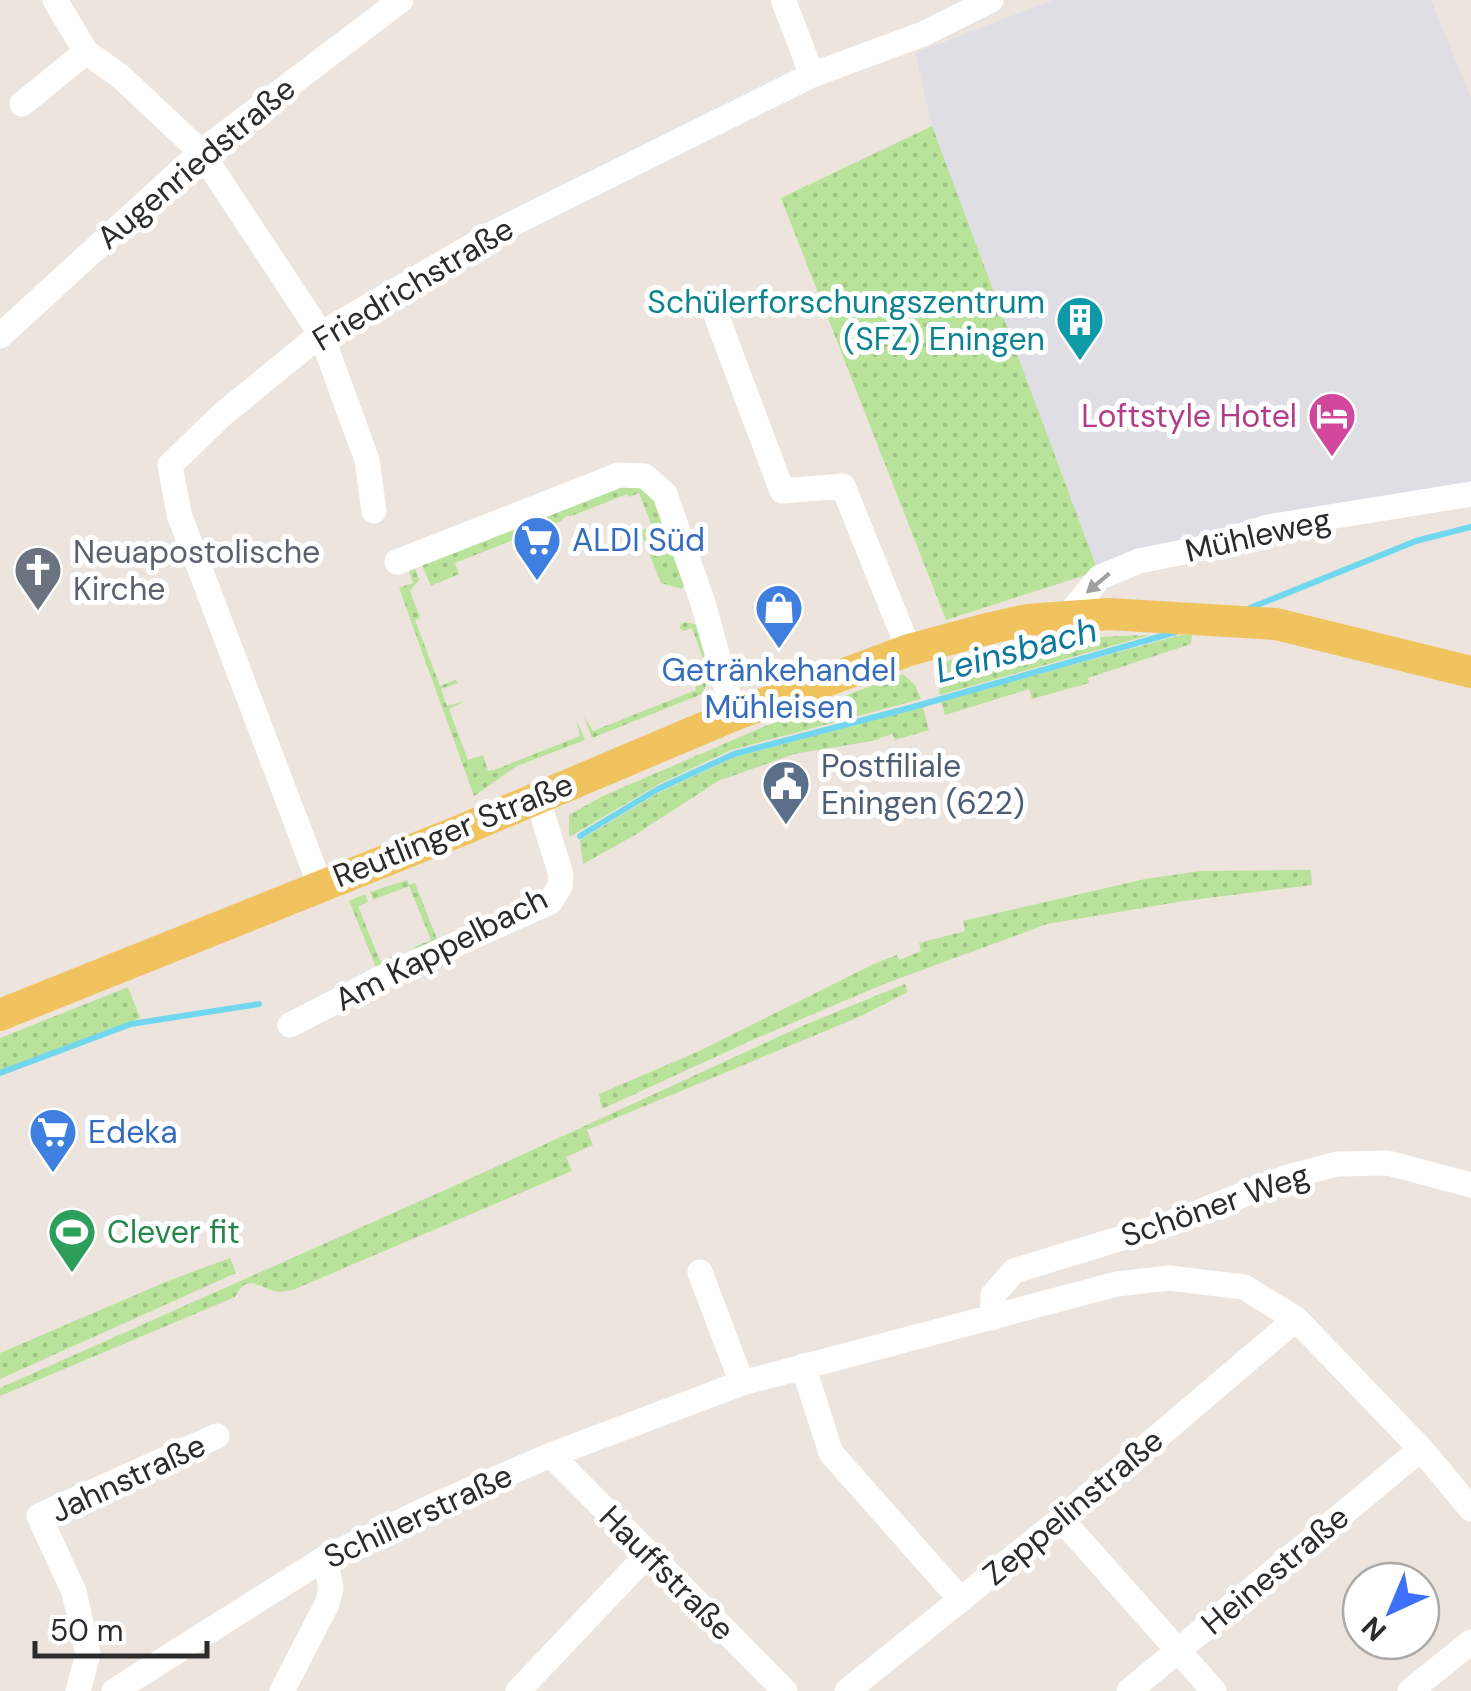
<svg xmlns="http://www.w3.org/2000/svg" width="1471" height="1691" viewBox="0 0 1471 1691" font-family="'DM Sans',sans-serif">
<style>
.industrial{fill:#dfdee5}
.green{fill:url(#green-dots)}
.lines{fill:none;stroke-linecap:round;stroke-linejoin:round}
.stream{stroke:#71d7ee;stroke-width:6}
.minor{stroke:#fff;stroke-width:25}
.major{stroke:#f0c35f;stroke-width:32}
.oneway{fill:#a0a0a0}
.labels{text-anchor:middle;stroke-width:10;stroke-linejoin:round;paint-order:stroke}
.street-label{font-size:32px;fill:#2b2b2b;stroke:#fff}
.culture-label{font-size:32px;fill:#0d838f;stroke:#fff;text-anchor:end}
.hotel-label{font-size:32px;fill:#b23c85;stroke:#fff;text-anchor:end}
.shop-label{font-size:32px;fill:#366cbe;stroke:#fff;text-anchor:start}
.worship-label{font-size:32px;fill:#5b616d;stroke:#fff;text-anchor:start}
.service-label{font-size:32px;fill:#4e5e75;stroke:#fff;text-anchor:start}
.leisure-label{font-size:32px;fill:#27864d;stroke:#fff;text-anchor:start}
.water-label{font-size:35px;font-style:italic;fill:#0e779d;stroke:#fff}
</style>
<defs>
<pattern id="green-dots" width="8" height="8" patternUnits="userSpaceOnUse" patternTransform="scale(2.5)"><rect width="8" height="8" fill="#b9e39a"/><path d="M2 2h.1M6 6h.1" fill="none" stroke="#9fc385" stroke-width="1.8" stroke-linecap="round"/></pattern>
</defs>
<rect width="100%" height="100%" fill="#ede5dd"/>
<!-- industrial -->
<path class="industrial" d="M1053 0H1431L1471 98V490L1098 571 932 126 915 53Z"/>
<!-- green -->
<path class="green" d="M932 126 1098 571 946 620 781 198Z
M628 484 643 489 654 501 685 584 682 589 661 583 640 531 652 526 639 493 629 497 627 494 569 517 567 515 561 521 455 563 459 574 431 586 421 563Z
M414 566 419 580 410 591 420 618 415 620 440 686 455 680 458 683 441 689 447 706 465 701 449 709 468 760 483 755 488 771 494 770 580 736 576 719 585 740 517 766 474 796 399 588 413 583 408 568Z
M684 622 699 625 711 674 702 694 592 738 584 716 593 731 696 690 692 674 706 667 692 628 684 631 679 628Z
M1150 635 940 695 938 668 942 662C1014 643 1075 637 1150 635Z
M1181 635H1192L1191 644 1088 678 1089 683 1032 699 1029 689 945 715 941 701Z
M903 674 915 685 921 699 731 750 661 783 569 837V815L603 796 763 727Z
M923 707 929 730 895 740 892 734 872 741 794 754 718 781 635 835 583 864 580 840 660 792 735 757Z
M1311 870 1312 885 1184 901 1047 924 884 984 750 1041 602 1109 599 1094 697 1052 874 964 897 955 899 960 921 951 919 943 965 931 963 921 1145 879 1200 871Z
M407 880 409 885 415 883 439 944 417 954 414 947 431 940 409 886 373 900 370 892Z
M365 894 368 902 358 906 380 961 394 956 397 963 378 972 349 901Z
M905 984 908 992 859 1017 587 1130 593 1145 566 1157 572 1171 295 1289C290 1290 284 1292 278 1292 260 1290 249 1270 235 1297L0 1396V1388L454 1186 802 1026Z
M128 987 140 1018 0 1070V1038Z
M230 1258 236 1273 0 1379V1353L168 1281Z"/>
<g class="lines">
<!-- stream -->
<path class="stream" d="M1250 608 1416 541 1471 527
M580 836 658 789 734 754 913 707 1176 632
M0 1073 131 1024 259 1004"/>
<!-- minor -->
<path class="minor" d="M55 0 86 52 120 76 201 152 321 334 367 460 374 511
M784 2 812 75
M22 104 86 52
M716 315 782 491 843 486 909 650
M0 336 201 152 401 0
M397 562 619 475 645 476 665 494 703 603 734 715
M1067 617 1100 577 1139 561 1203 548 1268 527 1471 494
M320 885 179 514 170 465 223 414 321 334 494 233 812 75 923 34 991 0
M290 1025 381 978 550 902 560 886 561 875 537 797
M700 1272 742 1383
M992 1318 993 1295 1014 1271 1171 1223 1288 1177 1337 1164 1388 1163 1471 1185
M803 1366 831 1453 961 1600
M551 1455 785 1691
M1061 1519 1214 1691
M78 1691 88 1654 74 1592 39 1516 217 1436
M114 1691 325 1558 437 1504 551 1455 742 1383 1117 1284 1169 1278 1244 1287 1296 1319 1421 1449 1471 1509
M282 1691 327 1604 331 1588 325 1558
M518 1691 648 1554
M847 1691 1061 1519 1296 1319
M1129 1691 1421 1449
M1410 1691 1471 1642"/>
<!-- major -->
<path class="major" d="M0 1015 462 830 734 715 909 650 991 628 1027 620 1109 614 1276 624 1471 672"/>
</g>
<!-- one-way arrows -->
<defs><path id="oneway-solid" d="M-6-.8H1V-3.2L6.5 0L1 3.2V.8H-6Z" transform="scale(2.5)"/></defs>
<use class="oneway" href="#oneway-solid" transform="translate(1098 583) rotate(140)"/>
<!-- icons -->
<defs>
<g id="building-pin" transform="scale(2.5)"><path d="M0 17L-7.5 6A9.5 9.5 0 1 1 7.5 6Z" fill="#0f9aa8" stroke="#fff"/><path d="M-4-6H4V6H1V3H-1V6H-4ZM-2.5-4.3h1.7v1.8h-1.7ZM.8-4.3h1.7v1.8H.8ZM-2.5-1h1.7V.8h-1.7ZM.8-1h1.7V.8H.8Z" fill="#fff"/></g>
<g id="hotel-pin" transform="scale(2.5)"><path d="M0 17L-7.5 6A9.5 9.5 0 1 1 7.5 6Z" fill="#d1479c" stroke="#fff"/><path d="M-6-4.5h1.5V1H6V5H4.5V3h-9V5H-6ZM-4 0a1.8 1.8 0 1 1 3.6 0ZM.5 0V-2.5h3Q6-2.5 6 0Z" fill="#fff"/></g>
<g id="supermarket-pin" transform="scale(2.5)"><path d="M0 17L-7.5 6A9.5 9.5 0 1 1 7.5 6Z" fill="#3f7fe0" stroke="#fff"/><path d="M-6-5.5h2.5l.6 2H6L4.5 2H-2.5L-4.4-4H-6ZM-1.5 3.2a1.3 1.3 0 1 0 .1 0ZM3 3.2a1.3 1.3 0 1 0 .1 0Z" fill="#fff"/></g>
<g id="church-pin" transform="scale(2.5)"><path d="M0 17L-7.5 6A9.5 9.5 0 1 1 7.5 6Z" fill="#6b7280" stroke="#fff"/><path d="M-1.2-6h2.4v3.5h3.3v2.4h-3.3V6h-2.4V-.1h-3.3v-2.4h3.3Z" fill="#fff"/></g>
<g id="shop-pin" transform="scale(2.5)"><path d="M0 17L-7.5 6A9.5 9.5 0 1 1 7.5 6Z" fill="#3f7fe0" stroke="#fff"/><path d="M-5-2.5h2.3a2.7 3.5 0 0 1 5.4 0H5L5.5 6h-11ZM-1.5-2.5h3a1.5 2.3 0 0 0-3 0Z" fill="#fff"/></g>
<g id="civic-pin" transform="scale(2.5)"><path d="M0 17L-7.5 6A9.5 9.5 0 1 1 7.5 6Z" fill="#5c6f8a" stroke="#fff"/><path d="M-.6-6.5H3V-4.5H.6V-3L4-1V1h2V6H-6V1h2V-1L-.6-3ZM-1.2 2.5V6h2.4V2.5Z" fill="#fff"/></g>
<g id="stadium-pin" transform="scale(2.5)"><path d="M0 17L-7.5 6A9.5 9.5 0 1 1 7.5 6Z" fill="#2e9e5b" stroke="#fff"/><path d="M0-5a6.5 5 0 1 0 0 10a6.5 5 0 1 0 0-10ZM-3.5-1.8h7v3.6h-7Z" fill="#fff"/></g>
</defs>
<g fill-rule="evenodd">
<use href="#building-pin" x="1080" y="320"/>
<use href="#hotel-pin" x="1332" y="416"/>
<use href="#supermarket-pin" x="537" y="540"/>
<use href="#church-pin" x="38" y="570"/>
<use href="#shop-pin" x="779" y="608"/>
<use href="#civic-pin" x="786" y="784"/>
<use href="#supermarket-pin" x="53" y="1132"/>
<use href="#stadium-pin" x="72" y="1232"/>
</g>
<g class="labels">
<!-- street labels -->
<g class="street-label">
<text transform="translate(196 163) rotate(-40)" y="11">Augenriedstraße</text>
<text transform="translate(413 284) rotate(-31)" y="11">Friedrichstraße</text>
<text transform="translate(1258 535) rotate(-13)" y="11">Mühleweg</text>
<text transform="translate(453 830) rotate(-22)" y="11">Reutlinger Straße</text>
<text transform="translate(441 949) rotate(-27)" y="11">Am Kappelbach</text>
<text transform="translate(1215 1205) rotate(-19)" y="11">Schöner Weg</text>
<text transform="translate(128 1478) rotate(-25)" y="11">Jahnstraße</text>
<text transform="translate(1073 1507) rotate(-40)" y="11">Zeppelinstraße</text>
<text transform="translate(418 1516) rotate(-25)" y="11">Schillerstraße</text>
<text transform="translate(1275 1570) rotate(-40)" y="11">Heinestraße</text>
<text transform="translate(667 1573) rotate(45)" y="11">Hauffstraße</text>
</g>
<!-- culture labels -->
<g class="culture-label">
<text x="1045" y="313">Schülerforschungszentrum<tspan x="1045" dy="37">(SFZ) Eningen</tspan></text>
</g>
<!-- hotel labels -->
<g class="hotel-label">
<text x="1297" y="427">Loftstyle Hotel</text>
</g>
<!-- shop labels -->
<g class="shop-label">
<text x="572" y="551">ALDI Süd</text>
<text x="779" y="681" text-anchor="middle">Getränkehandel<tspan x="779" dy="37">Mühleisen</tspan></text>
<text x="88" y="1143">Edeka</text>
</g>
<!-- worship labels -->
<g class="worship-label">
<text x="73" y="563">Neuapostolische<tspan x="73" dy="37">Kirche</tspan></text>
</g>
<!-- service labels -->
<g class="service-label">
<text x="821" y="777">Postfiliale<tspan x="821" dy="37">Eningen (622)</tspan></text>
</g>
<!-- leisure labels -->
<g class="leisure-label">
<text x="107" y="1243">Clever fit</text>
</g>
<!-- water labels -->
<g class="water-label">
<text transform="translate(1016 650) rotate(-15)" y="12">Leinsbach</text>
</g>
</g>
<!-- north arrow -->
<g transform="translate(1391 1611) rotate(224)"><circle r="48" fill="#ffffff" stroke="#aaaaaa" stroke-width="2.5"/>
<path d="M0-8L18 38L0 25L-18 38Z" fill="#3e70f9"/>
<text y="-15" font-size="28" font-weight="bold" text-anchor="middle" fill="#2b2b2b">N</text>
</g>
<!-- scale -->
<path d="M35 1641v15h172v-15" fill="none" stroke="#2b2b2b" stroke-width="5"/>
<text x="50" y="1641" font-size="30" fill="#2b2b2b" stroke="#ffffff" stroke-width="8" paint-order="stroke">50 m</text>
</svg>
